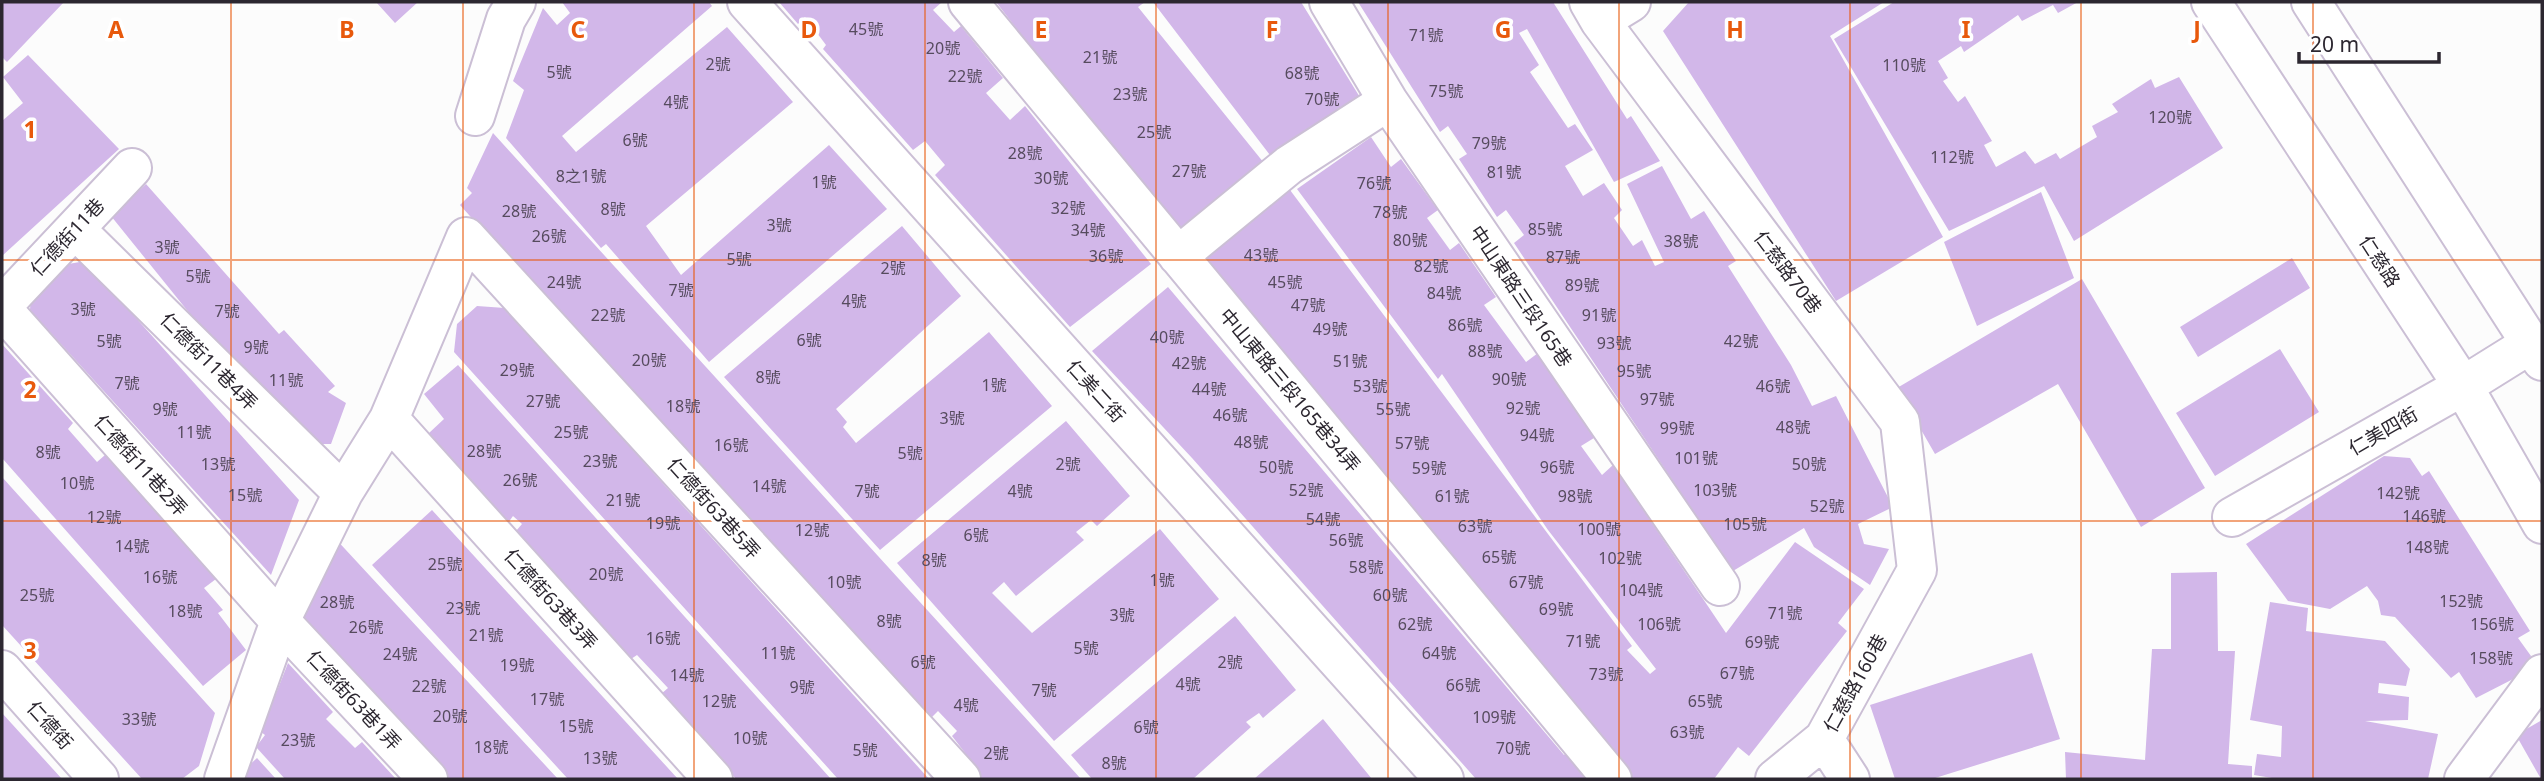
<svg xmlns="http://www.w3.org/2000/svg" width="2544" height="781" viewBox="0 0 2544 781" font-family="'Noto Sans','Noto Sans TC',sans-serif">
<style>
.building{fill:#d2b7e9}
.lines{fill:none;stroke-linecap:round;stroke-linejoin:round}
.minor-casing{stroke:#cbbfd5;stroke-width:42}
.minor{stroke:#fff;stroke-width:38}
.grid{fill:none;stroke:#e8590c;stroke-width:2;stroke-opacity:0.55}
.labels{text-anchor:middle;stroke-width:7;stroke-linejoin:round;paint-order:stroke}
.number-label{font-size:16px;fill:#564b5e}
.street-label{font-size:19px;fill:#2c2730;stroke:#fff}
.grid-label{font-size:23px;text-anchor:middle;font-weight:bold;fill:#e8590c;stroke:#fff;stroke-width:7;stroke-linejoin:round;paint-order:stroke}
</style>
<rect width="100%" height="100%" fill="#fcfcfc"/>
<!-- building -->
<path class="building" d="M2 2H64L7 62 2 57Z
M376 2H418L395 23Z
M562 2H709L712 6 562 136 576 152 727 27 793 102 646 226 681 275 829 145 887 209 709 362 606 244 601 248 506 138 524 90 513 81 543 8 557 25 570 13Z
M779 2H942L933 10 954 32 961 26 1003 78 986 93 1010 120 1025 106 1151 264 1070 327 935 175 945 165 925 141 913 150 823 49 826 45 805 17 798 24Z
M996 2H1145L1138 7 1264 163 1179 231 1167 223Z
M1153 2H1301L1366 107 1276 163Z
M1358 2H1553L1627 119 1631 116 1660 161 1614 182 1527 29 1519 33 1539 65 1530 72 1568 128 1575 124 1593 150 1565 166 1583 196 1604 183 1622 210 1614 218 1633 246 1642 240 1655 266 1664 262 1627 184 1662 166 1691 219 1704 211 1736 261 1728 266 1791 365 1812 406 1836 396 1893 507 1858 524 1864 544 1889 549 1870 585 1814 547 1804 528 1733 571 1514 243 1524 235 1506 210 1497 217 1459 159 1467 154 1448 126 1440 132Z
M1689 2H1884L1830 36 1943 237 1836 301 1663 31Z
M1894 2H2078L2058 13 2053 5 2022 21 2018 15 1964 52 1961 46 1938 61 1948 78 1943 81 1958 102 1965 96 1992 141 1984 145 1996 167 2025 151 2035 164 2056 153 2060 159 2097 137 2092 126 2118 112 2112 104 2151 79 2155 88 2179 77 2223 148 2074 241 2044 186 1949 231 1834 39Z
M28 55 119 149 2 256V121L23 103 3 77Z
M493 133 1081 779H979L964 763 969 758 952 736 957 731 938 711 926 723 460 205 472 193 467 188Z
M1371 137 1391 167 1401 159 1438 210 1427 218 1450 250 1459 243 1496 297 1484 305 1526 362 1538 353 1594 438 1581 446 1602 475 1613 465 1726 633 1795 542 1864 589 1838 623 1847 631 1749 756 1738 747 1714 779H1476L1192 458 1092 351 1168 287 1564 755 1593 728 1202 258 1287 186 1632 646 1627 650 1650 674 1656 669 1548 530 1442 374 1438 379 1297 189Z
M146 184 279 334 284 330 335 386 328 392 346 403 331 444H315L274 418 111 216Z
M2041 192 2074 278 1977 326 1944 242Z
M902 226 961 296 836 409 847 422 843 427 856 443 989 332 1052 406 880 550 724 377Z
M2292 258 2310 288 2198 357 2180 327Z
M85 261 299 500 271 575 30 310 31 292 63 265Z
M2082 279 2205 488 2141 527 2058 384 1935 454 1897 388Z
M477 306 505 308 929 779H838L454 352 457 324Z
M2 344 73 423 68 429 97 462 105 455 216 579 204 588 223 610 218 613 246 650 203 686 2 458Z
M2280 349 2319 412 2215 476 2176 413Z
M458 365 831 779H736L661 694 668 688 637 655 631 659 516 531 522 524 513 516 508 523 429 433 444 419 424 394Z
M1066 421 1130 496 1097 526 1091 520 1076 532 1084 540 1016 596 1004 582 992 593 1032 633 1160 529 1219 599 1054 741 897 563Z
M2384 456 2410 458 2422 476 2429 471 2530 631 2518 638 2531 656 2521 675 2476 698 2459 672 2451 678 2395 617 2381 615 2378 601 2367 586 2330 609 2288 601 2246 544Z
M2 477 215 713 199 766 182 779H142L2 625Z
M432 510 678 779H568L372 565Z
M333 536 558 779H450L298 615Z
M2217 572 2218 651H2235L2228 764 2252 766V779H2066L2065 752 2145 760 2152 649H2171V573Z
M2270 602 2308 608 2306 631 2385 641 2410 669 2406 686 2379 683 2378 693 2409 697 2408 720 2365 721 2438 734 2428 779H2278L2254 775 2257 754 2281 757 2282 726 2250 720Z
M1235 616 1296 690 1263 718 1259 713 1246 722 1251 727 1193 779H1092L1071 755Z
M2032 653 2060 739 1932 779H1895L1870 705Z
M288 663 333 712 326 719 355 748 362 742 396 779H285L256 747 265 735 261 732Z
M2 713 62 779H2Z
M1323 719 1372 779H1254Z
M2542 720V779H2541L2516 735Z
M257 758 276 779H239L237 776Z"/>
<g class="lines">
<!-- minor casing -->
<g class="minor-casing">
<path id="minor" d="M747 2 1444 779
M968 2 1612 779
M1329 2 1388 101 1720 586
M1589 2 1600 21 1900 422 1917 570 1824 739 1775 779
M2211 2 2463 386 2542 524
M2311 2 2542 361
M1600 21 1631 2
M475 116 506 19 516 2
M75 229 343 493
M1178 256 1289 165 1388 101
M2 306 132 168
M2 309 280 621 428 779
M389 419 713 779
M2232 517 2463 386 2532 343
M2 670 99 779
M1824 739 1850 779
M224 779 280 621 343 493 389 419 466 237 961 779
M2464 779 2542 674"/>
</g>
<!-- minor -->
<use href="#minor" class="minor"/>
</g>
<!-- grid -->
<path class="grid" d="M231 2V779M463 2V779M694 2V779M925 2V779M1156 2V779M1388 2V779M1619 2V779M1850 2V779M2081 2V779M2313 2V779M2 260H2542M2 521H2542"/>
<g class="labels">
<!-- number labels -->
<g class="number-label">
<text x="866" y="35">45號</text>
<text x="1426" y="41">71號</text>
<text x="943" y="54">20號</text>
<text x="1100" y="63">21號</text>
<text x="718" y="70">2號</text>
<text x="1904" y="71">110號</text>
<text x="559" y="78">5號</text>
<text x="1302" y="79">68號</text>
<text x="965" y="82">22號</text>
<text x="1446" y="97">75號</text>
<text x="1130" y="100">23號</text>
<text x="1322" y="105">70號</text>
<text x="676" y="108">4號</text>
<text x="2170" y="123">120號</text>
<text x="1154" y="138">25號</text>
<text x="635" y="146">6號</text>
<text x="1489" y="149">79號</text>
<text x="1025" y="159">28號</text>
<text x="1952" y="163">112號</text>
<text x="1189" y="177">27號</text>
<text x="1504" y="178">81號</text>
<text x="581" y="182">8之1號</text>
<text x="1051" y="184">30號</text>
<text x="824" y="188">1號</text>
<text x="1374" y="189">76號</text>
<text x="1068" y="214">32號</text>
<text x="613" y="215">8號</text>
<text x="519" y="217">28號</text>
<text x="1390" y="218">78號</text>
<text x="779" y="231">3號</text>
<text x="1545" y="235">85號</text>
<text x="1088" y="236">34號</text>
<text x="549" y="242">26號</text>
<text x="1410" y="246">80號</text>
<text x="1681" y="247">38號</text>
<text x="167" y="253">3號</text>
<text x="1261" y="261">43號</text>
<text x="1106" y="262">36號</text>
<text x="1563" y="263">87號</text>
<text x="739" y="265">5號</text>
<text x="1431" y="272">82號</text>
<text x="893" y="274">2號</text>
<text x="198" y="282">5號</text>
<text x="564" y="288">24號</text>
<text x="1285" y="288">45號</text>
<text x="1582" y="291">89號</text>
<text x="681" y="296">7號</text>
<text x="1444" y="299">84號</text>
<text x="854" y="307">4號</text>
<text x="1308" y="311">47號</text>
<text x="83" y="315">3號</text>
<text x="227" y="317">7號</text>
<text x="608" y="321">22號</text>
<text x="1599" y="321">91號</text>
<text x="1465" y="331">86號</text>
<text x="1330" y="335">49號</text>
<text x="1167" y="343">40號</text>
<text x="809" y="346">6號</text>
<text x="109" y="347">5號</text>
<text x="1741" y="347">42號</text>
<text x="1614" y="349">93號</text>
<text x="256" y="353">9號</text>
<text x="1485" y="357">88號</text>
<text x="649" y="366">20號</text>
<text x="1350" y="367">51號</text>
<text x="1189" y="369">42號</text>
<text x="517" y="376">29號</text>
<text x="1634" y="377">95號</text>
<text x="768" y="383">8號</text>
<text x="1509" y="385">90號</text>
<text x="286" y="386">11號</text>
<text x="127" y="389">7號</text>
<text x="994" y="391">1號</text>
<text x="1370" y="392">53號</text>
<text x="1773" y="392">46號</text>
<text x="1209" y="395">44號</text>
<text x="1657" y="405">97號</text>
<text x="543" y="407">27號</text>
<text x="683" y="412">18號</text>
<text x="1523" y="414">92號</text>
<text x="165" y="415">9號</text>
<text x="1393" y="415">55號</text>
<text x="1230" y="421">46號</text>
<text x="952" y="424">3號</text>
<text x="1793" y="433">48號</text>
<text x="1677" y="434">99號</text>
<text x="194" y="438">11號</text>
<text x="571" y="438">25號</text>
<text x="1537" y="441">94號</text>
<text x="1251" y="448">48號</text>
<text x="1412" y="449">57號</text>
<text x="731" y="451">16號</text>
<text x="484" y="457">28號</text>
<text x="48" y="458">8號</text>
<text x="910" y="459">5號</text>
<text x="1696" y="464">101號</text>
<text x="600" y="467">23號</text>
<text x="218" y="470">13號</text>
<text x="1068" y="470">2號</text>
<text x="1809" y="470">50號</text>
<text x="1276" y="473">50號</text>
<text x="1557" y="473">96號</text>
<text x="1429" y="474">59號</text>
<text x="520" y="486">26號</text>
<text x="77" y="489">10號</text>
<text x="769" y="492">14號</text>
<text x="1306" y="496">52號</text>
<text x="1715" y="496">103號</text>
<text x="867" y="497">7號</text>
<text x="1020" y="497">4號</text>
<text x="2398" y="499">142號</text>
<text x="245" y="501">15號</text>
<text x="1452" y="502">61號</text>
<text x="1575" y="502">98號</text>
<text x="623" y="506">21號</text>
<text x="1827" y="512">52號</text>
<text x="2424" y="522">146號</text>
<text x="104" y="523">12號</text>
<text x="1323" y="525">54號</text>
<text x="663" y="529">19號</text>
<text x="1745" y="530">105號</text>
<text x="1475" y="532">63號</text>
<text x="1599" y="535">100號</text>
<text x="812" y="536">12號</text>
<text x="976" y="541">6號</text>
<text x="1346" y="546">56號</text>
<text x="132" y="552">14號</text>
<text x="2427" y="553">148號</text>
<text x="1499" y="563">65號</text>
<text x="1620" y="564">102號</text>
<text x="934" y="566">8號</text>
<text x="445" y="570">25號</text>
<text x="1366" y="573">58號</text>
<text x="606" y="580">20號</text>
<text x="160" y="583">16號</text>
<text x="1162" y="586">1號</text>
<text x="844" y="588">10號</text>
<text x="1526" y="588">67號</text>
<text x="1641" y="596">104號</text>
<text x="37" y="601">25號</text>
<text x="1390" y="601">60號</text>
<text x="2461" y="607">152號</text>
<text x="337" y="608">28號</text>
<text x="463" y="614">23號</text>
<text x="1556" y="615">69號</text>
<text x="185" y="617">18號</text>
<text x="1785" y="619">71號</text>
<text x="1122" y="621">3號</text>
<text x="889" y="627">8號</text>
<text x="1415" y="630">62號</text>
<text x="1659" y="630">106號</text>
<text x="2492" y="630">156號</text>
<text x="366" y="633">26號</text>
<text x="486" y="641">21號</text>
<text x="663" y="644">16號</text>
<text x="1583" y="647">71號</text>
<text x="1762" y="648">69號</text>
<text x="1086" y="654">5號</text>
<text x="778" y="659">11號</text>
<text x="1439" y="659">64號</text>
<text x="400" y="660">24號</text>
<text x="2491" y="664">158號</text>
<text x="923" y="668">6號</text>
<text x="1230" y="668">2號</text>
<text x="517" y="671">19號</text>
<text x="1737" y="679">67號</text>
<text x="1606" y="680">73號</text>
<text x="687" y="681">14號</text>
<text x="1188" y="690">4號</text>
<text x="1463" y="691">66號</text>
<text x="429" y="692">22號</text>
<text x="802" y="693">9號</text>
<text x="1044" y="696">7號</text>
<text x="547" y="705">17號</text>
<text x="719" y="707">12號</text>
<text x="1705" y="707">65號</text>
<text x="966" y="711">4號</text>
<text x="450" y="722">20號</text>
<text x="1494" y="723">109號</text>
<text x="139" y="725">33號</text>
<text x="576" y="732">15號</text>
<text x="1146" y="733">6號</text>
<text x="1687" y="738">63號</text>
<text x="750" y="744">10號</text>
<text x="298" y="746">23號</text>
<text x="491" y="753">18號</text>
<text x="1513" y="754">70號</text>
<text x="865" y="756">5號</text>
<text x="996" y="759">2號</text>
<text x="600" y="764">13號</text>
<text x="1114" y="769">8號</text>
</g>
<!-- street labels -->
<g class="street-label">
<text transform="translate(67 237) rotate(-47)" y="7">仁德街11巷</text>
<text transform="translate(2380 261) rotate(57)" y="7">仁慈路</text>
<text transform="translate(1788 272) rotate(53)" y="7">仁慈路70巷</text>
<text transform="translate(1521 296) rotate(56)" y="7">中山東路三段165巷</text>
<text transform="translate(209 361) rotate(45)" y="7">仁德街11巷4弄</text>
<text transform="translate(1290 390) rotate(50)" y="7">中山東路三段165巷34弄</text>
<text transform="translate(1096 391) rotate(48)" y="7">仁美二街</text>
<text transform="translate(2383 431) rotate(-30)" y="7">仁美四街</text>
<text transform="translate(141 465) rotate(48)" y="7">仁德街11巷2弄</text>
<text transform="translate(714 508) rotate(48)" y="7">仁德街63巷5弄</text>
<text transform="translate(551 599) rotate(48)" y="7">仁德街63巷3弄</text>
<text transform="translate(1855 683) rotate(-61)" y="7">仁慈路160巷</text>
<text transform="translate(354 700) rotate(47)" y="7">仁德街63巷1弄</text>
<text transform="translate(50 725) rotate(48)" y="7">仁德街</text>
</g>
</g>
<g class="grid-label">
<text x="116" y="38">A</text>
<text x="347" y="38">B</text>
<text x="578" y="38">C</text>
<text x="809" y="38">D</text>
<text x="1041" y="38">E</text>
<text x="1272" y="38">F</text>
<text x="1503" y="38">G</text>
<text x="1735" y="38">H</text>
<text x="1966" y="38">I</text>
<text x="2197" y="38">J</text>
<text x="30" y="138">1</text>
<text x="30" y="398">2</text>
<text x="30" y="659">3</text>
</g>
<!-- border -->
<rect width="2544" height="781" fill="none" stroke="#2c2730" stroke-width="7"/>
<!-- scale -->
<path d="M2299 52v10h140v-10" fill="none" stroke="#2c2730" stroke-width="3.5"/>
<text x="2310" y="52" font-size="21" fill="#2c2730" stroke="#ffffff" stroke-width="5" paint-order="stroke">20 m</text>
</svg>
